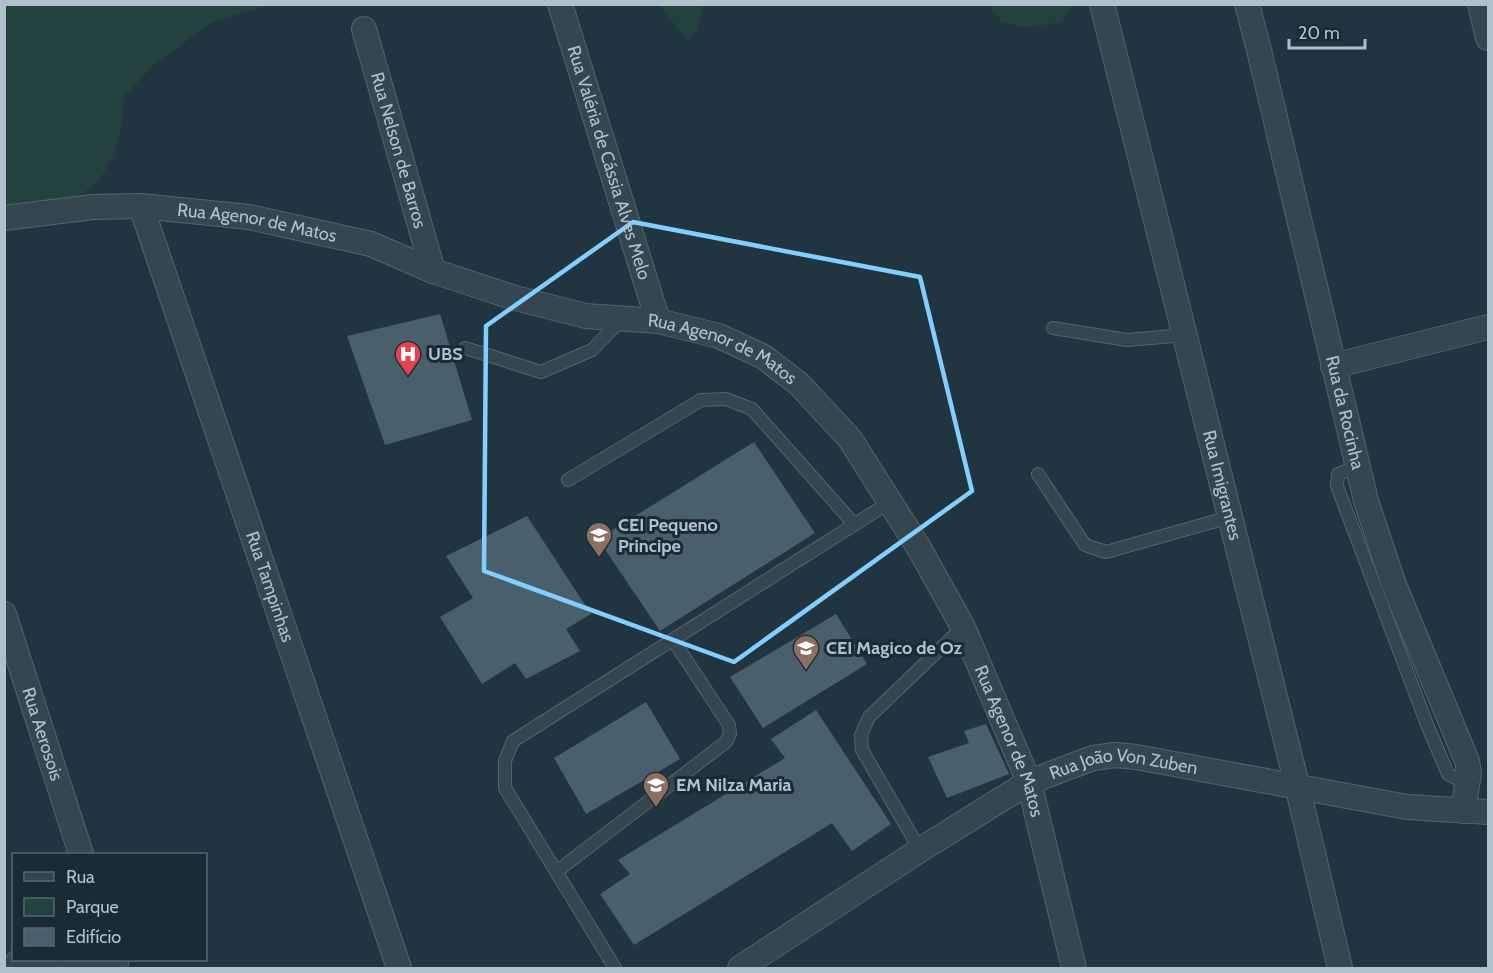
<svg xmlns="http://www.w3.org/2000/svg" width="1493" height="973" viewBox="0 0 1493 973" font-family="Cabin,sans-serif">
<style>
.green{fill:#23413d}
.building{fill:#495f6b}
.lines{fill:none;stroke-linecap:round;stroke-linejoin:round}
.service-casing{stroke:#53646d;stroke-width:14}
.minor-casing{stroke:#53646d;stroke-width:26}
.service{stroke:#35464f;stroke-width:12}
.minor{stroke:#35464f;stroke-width:24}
.marked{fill:none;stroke:#82ceff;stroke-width:4.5;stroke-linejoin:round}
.labels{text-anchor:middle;stroke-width:6;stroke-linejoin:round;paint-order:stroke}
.street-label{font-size:18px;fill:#b1c1cb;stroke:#1a2b34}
.poi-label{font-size:18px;font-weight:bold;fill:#b1c1cb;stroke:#1a2b34;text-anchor:start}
</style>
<rect width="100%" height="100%" fill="#213540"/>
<!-- green -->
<path class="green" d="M4 5H271L212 22 154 65 124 96 121 131 111 161 98 182 83 193 35 210 5 213Z
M659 5H704L697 31 688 42Z
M989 5H1073L1062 22 1023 28 1001 21Z"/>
<!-- building -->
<path class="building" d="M440 314 472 420 385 445 347 336Z
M754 442 815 533 660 631 598 539Z
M527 516 591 614 566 629 580 651 526 679 515 663 482 684 440 617 473 598 446 556Z
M836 614 867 664 763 728 730 677Z
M646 702 680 759 586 814 554 758Z
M816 710 891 824 852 851 832 823 634 945 600 894 630 874 618 860 785 758 771 739Z
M986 724 1009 774 947 798 928 757 969 743 964 731Z"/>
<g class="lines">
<!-- service casing -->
<g class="service-casing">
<path id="service" d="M1053 328 1127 340 1185 335
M465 348 541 372 592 350 622 319
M1358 466 1338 474 1337 486 1428 727 1448 774 1467 784
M1038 474 1085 545 1106 552 1230 517
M568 480 701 400 726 399 752 409 854 524
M920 850 862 750 861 735 869 717 963 627
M556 872 726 742 730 734 729 725 673 640
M615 968 505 788V761L513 741 890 502"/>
</g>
<!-- minor casing -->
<g class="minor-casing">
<g id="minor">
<path id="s1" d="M560 4 658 321"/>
<path id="s2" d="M1102 4 1297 785 1340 968"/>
<path id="s3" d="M1247 4 1259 50 1366 501 1394 585 1467 761 1469 773 1463 811"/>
<path d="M1480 4 1488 38"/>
<path id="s4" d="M364 29 433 271"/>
<path id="s5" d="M141 206 399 968"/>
<path id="s6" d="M4 218 93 207 141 206 249 217 371 244 433 271 515 298 586 316 658 321 719 336 764 357 799 384 850 439 919 548 963 627 1029 782 1074 968"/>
<path d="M1333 366 1488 327"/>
<path id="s7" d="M4 614 81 854"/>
<path d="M17 963 82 967"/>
<path d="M67 968 116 963"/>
<path id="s8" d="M740 968 920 850 1029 782 1093 758 1115 755 1136 757 1407 807 1488 812"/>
</g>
</g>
<!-- service -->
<use href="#service" class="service"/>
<!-- minor -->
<use href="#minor" class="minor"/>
</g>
<!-- marked area -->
<path class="marked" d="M633 222 920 277 972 491 734 662 484 571 486 326Z"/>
<!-- icons -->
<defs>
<g id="hospital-pin" transform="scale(1.35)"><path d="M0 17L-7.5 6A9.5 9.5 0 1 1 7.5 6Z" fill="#e0444e" stroke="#1a2b34"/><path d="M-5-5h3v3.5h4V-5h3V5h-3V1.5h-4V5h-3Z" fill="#fff"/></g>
<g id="school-pin" transform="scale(1.35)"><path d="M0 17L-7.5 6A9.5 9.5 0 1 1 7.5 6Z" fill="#8d6e63" stroke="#1a2b34"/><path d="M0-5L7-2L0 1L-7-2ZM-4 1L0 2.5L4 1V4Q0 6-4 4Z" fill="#fff"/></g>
</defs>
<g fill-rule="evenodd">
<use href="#hospital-pin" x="408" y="354"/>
<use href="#school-pin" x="599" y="535"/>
<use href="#school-pin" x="806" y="648"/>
<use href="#school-pin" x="656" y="785"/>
</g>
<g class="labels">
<!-- street labels -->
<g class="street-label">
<text dy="6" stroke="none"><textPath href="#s4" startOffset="126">Rua Nelson de Barros</textPath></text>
<text dy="6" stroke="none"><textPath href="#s1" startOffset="166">Rua Valéria de Cássia Alves Melo</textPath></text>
<text dy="6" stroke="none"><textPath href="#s6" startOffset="255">Rua Agenor de Matos</textPath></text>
<text dy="6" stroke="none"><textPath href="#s6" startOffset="741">Rua Agenor de Matos</textPath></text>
<text dy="6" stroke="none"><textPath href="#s3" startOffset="420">Rua da Rocinha</textPath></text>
<text dy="6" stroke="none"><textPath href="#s2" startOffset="496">Rua Imigrantes</textPath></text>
<text dy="6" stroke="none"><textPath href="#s5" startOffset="402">Rua Tampinhas</textPath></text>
<text dy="6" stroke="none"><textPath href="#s7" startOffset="126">Rua Aerosois</textPath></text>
<text dy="6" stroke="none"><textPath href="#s6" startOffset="1245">Rua Agenor de Matos</textPath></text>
<text dy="6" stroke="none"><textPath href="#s8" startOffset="442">Rua João Von Zuben</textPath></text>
</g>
<!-- poi labels -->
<g class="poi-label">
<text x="428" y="360">UBS</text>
<text x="618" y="531">CEI Pequeno<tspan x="618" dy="21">Principe</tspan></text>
<text x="826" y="654">CEI Magico de Oz</text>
<text x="676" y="791">EM Nilza Maria</text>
</g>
</g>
<!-- border -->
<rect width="1493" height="973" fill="none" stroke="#b1c1cb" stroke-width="12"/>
<!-- legend -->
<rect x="12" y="853" width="195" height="108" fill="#1a2b34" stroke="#566770" stroke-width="1.5"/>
<rect x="24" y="872" width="30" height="9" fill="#35464f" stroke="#566770" stroke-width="1.5"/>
<text x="66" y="883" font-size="18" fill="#b1c1cb">Rua</text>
<rect x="24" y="898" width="30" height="18" fill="#23413d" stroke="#566770" stroke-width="1.5"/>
<text x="66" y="913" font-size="18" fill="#b1c1cb">Parque</text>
<rect x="24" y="928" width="30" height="18" fill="#495f6b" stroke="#566770" stroke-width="1.5"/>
<text x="66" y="943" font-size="18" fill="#b1c1cb">Edifício</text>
<!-- scale -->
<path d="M1289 39v9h76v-9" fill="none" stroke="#b1c1cb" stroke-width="3"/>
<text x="1298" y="39" font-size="18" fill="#b1c1cb" stroke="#1a2b34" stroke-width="4.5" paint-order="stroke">20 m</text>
</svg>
